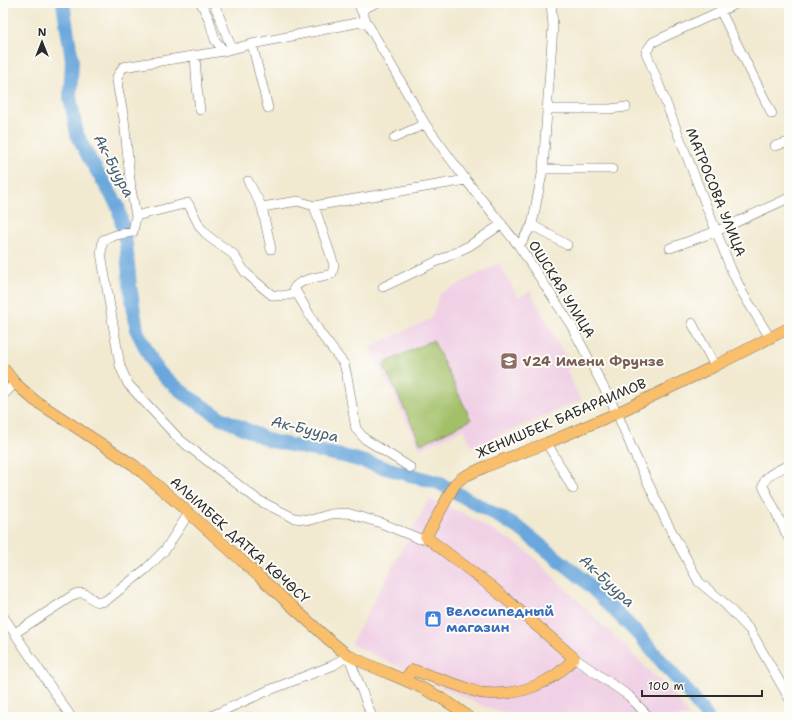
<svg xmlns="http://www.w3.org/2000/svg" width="792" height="720" viewBox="0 0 792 720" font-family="'Shantell Sans',sans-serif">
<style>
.built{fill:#f0d0e5}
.green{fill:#a2c068;stroke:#66764a}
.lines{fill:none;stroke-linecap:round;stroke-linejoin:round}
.river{stroke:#6ba7dc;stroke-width:14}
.minor-casing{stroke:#706e65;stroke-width:10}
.major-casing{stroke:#706e65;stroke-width:12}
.minor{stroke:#fff;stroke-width:9}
.major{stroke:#f9bf6c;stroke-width:11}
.labels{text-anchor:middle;stroke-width:4;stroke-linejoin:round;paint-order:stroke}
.street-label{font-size:14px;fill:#2b2b2b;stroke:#fdfcf7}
.education-label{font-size:14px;font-weight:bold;fill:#785e54;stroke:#fdfcf7;text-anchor:start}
.shop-label{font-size:14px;font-weight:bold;fill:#366cbe;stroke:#fdfcf7;text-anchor:start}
.water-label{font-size:15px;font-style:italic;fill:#455d72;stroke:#fdfcf7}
</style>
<rect width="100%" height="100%" fill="#fdfcf7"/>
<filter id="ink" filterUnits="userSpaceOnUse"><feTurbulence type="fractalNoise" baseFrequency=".025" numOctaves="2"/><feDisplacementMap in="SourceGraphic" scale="8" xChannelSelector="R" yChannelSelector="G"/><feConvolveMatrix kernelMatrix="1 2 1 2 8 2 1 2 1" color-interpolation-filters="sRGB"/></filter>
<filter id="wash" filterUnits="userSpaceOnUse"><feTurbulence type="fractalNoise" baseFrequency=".012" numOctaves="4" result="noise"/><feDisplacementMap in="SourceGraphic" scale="16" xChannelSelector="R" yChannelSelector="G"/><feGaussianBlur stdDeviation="0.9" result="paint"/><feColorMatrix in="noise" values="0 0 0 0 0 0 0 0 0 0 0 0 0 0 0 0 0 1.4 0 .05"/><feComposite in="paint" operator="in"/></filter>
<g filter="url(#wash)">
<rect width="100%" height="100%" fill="#f1e9d0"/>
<!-- built -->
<path class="built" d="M499 263 518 297 530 291 571 367 566 370 581 400 472 447 464 429 420 449 370 347 431 319 440 294Z
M429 499 461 512 526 550 674 695 690 717H522L485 707 351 644Z"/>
<!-- green -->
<path class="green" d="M433 340 471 420 421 444 383 364Z"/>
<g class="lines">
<!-- river -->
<path class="river" d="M63 3 72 60 70 97 77 134 89 158 118 206 126 243 130 285 137 331 157 371 186 395 221 418 271 441 347 457 439 483 519 528 583 579 638 634 688 692 707 717"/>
</g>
</g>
<g filter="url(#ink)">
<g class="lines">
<!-- minor casing -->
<g class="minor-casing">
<path id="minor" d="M201 3 209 19 215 40 224 51
M214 3 232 49
M358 3 366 21 425 124 466 180 519 246 571 325 617 413 633 451 666 521 699 582 722 601 750 630 789 698
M738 3 653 42 646 52 731 269 742 292 770 338
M361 10 376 3
M720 10 772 114
M366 21 252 44 224 51 123 67 117 77 118 88 124 119 131 189 136 216 133 232 116 235 103 240 101 253 120 366 128 384 179 439 258 500 294 518 311 520 331 514 347 513 381 523 420 539 426 537
M252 44 268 108
M195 55 197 87 200 110
M547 109H610L626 107
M394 138 425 124
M775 146 789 142
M543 169H612
M248 181 262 207 271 249
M262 207 298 201 314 206
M136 216 188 203 200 227 209 237 233 254 245 272 262 287 272 295 282 296 297 293
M532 225 567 245
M519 246 532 225 543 169 553 26 551 3
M670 248 717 231 789 198
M383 287 469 246 502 224
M692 323 715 366
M3 395 15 383
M547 443 573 489
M789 465C779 470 765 474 763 486L789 539
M411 468 365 439 356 429 347 376 344 364 320 333 294 288C302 278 320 277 332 274L334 265 314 206 466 180
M3 616 71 717
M15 633 75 594C92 588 91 610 108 599L146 569 165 550 189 513
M574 658 629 696 649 717
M209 717 267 691 334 665 348 655 372 717"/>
</g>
<!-- major casing -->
<g class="major-casing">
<path id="major" d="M3 368 15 383 34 400 135 466 189 513 328 639C335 644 342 652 350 656 389 676 433 687 468 717
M404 679 413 670C430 676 446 681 463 687 469 689 477 693 483 693 516 697 553 684 574 658L492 587 426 537 455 484 463 477 487 466 547 443 617 413 715 366 789 328
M3 716 4 717"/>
</g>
<!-- minor -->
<use href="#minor" class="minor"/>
<!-- major -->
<use href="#major" class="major"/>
</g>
</g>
<!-- icons -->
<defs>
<g id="school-square" transform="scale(0.9)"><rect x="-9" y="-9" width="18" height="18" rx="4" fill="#8d6e63" stroke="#fdfcf7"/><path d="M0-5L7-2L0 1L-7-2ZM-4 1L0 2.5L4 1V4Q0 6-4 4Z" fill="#fff"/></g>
<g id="shop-square" transform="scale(0.9)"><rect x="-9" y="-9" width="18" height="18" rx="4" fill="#3f7fe0" stroke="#fdfcf7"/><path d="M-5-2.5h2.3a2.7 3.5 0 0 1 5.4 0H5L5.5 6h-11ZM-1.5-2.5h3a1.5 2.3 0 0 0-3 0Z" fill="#fff"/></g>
</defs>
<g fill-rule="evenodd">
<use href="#school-square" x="509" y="361"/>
<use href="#shop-square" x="433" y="619"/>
</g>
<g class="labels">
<!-- street labels -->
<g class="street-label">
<text transform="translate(716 192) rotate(68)" y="5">МАТРОСОВА УЛИЦА</text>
<text transform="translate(562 289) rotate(58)" y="5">ОШСКАЯ УЛИЦА</text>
<text transform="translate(561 418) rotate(-23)" y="5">ЖЕНИШБЕК БАБАРАИМОВ</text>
<text transform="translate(240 540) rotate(42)" y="5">АЛЫМБЕК ДАТКА КӨЧӨСҮ</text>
</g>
<!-- education labels -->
<g class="education-label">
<text x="522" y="366">√24 Имени Фрунзе</text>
</g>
<!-- shop labels -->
<g class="shop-label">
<text x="446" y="616">Велосипедный<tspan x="446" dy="16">магазин</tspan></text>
</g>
<!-- water labels -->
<g class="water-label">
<text transform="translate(114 166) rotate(62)" y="5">Ак-Буура</text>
<text transform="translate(305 429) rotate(14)" y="5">Ак-Буура</text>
<text transform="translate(607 581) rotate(43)" y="5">Ак-Буура</text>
</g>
</g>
<!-- margin -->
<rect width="792" height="720" fill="none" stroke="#fdfcf7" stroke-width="16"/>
<!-- north arrow -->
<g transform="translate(42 42)" stroke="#fdfcf7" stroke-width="3" paint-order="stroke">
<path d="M0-3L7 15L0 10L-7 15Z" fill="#2b2b2b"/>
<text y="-6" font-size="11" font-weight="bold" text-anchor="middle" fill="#2b2b2b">N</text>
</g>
<!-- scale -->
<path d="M642 690v6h120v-6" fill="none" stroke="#2b2b2b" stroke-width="2"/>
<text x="648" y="690" font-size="12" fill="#2b2b2b" stroke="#fdfcf7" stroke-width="3" paint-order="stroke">100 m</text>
</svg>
